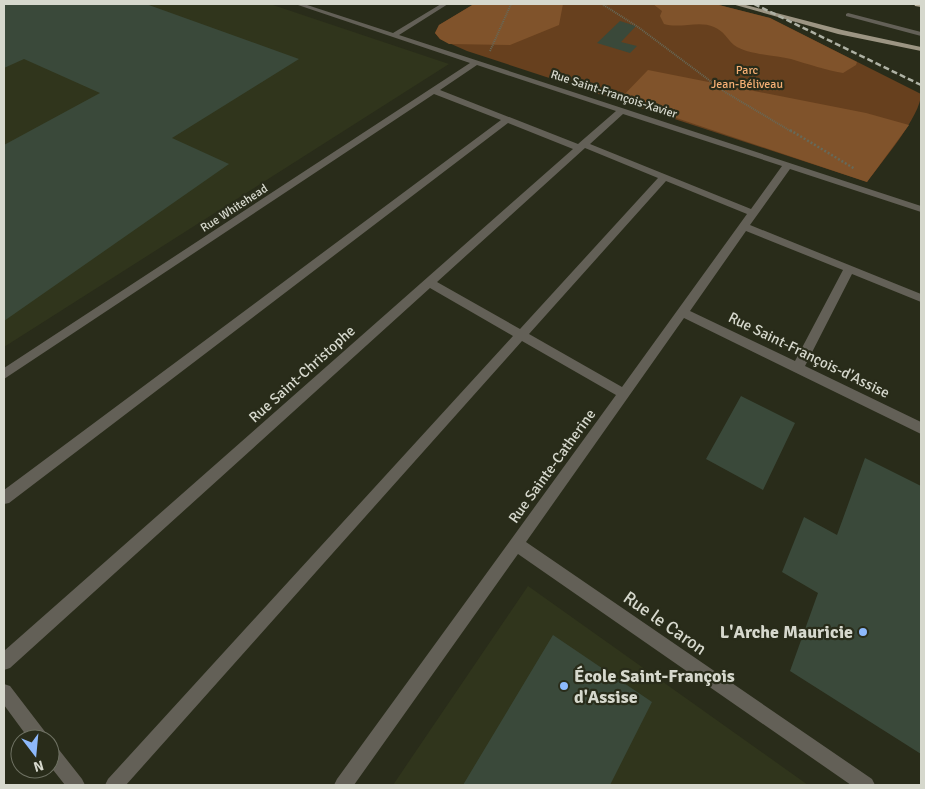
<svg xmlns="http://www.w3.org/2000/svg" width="925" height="789" viewBox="0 0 925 789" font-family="Signika,sans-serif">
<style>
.built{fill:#30351c}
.green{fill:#67401e}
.forest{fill:#80532b}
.building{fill:#3a493a}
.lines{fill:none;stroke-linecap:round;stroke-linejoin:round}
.path-far1{stroke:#666959;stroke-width:2;stroke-dasharray:1 1;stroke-linecap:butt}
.path{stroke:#666959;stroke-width:2.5;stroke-dasharray:2 2;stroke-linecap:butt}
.minor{fill:#636057;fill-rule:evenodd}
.major{fill:#9c9583;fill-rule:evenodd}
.highway{fill:#b2aa95;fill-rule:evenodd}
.rail{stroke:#aeb1a4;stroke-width:2.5;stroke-dasharray:6 3;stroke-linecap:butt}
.poi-dot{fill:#8db9fc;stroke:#292c1a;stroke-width:2}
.labels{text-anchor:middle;stroke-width:4.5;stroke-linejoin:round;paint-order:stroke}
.far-park-label{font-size:12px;fill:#f5af74;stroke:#292c1a}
.far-street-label{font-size:12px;fill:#d6d8cd;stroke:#292c1a}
.street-label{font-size:15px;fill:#d6d8cd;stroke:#292c1a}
.near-street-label{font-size:18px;fill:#d6d8cd;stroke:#292c1a}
.near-poi-label{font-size:18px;font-weight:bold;fill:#d6d8cd;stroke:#292c1a;text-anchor:end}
</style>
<rect width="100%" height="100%" fill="#292c1a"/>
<!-- built -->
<path class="built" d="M4 4H270L449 64 4 347Z
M528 586 808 785H393Z"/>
<!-- green -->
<path class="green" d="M474 4H715L770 18 921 94C921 116 881 163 867 182L467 51 440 39 435 33 439 25Z"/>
<!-- forest -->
<path class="forest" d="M474 4H563L559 25 510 45 449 44 440 39 435 33 439 25Z
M653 4H715L770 18 857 62 856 65 843 73C825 70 808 64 791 59 775 55 748 55 734 45 727 39 724 31 714 27 699 20 680 29 664 24L660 16 662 11Z
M648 70 866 113 909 125 867 182 620 99Z"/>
<!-- building -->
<path class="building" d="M4 4H146L299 59 172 138 229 164 4 321V145L100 93 24 59 4 68Z
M620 21 636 26 621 42 637 46 630 53 597 43Z
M741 396 795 423 763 490 706 459Z
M865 458 921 486V754L790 671 818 593 782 572 804 517 837 535Z
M553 635 652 702 610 785H463Z"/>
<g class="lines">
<!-- path-far1 -->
<path class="path-far1" d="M602 4 638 27 725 92 792 132
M490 51 511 4"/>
<!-- path -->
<path class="path" d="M790 130 855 169"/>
<!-- minor -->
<path class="minor" d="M295 4H304L393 33 441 4H448L399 35 921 206V212L790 169 750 225 921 294V302L852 274 805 366 921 422V434L684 318 526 542 872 779 875 785H851L518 554 354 785H334L337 779 616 395 522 341 126 785H105L108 779 513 336 430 288 10 668 4 670V651L573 149 508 123 9 503 4 504V490L501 120 434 94 4 379V368L470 63ZM477 65 616 111 578 144 440 90ZM623 114 782 166 751 209 590 144ZM585 148 658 178 520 329 437 282ZM666 181 747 214 622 387 529 334ZM746 231 843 270 795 361 690 311Z
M848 13 921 32V36L846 16V14Z
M4 684 10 686 46 733 49 739H29L4 705Z
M50 743 56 746 82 779 85 785H65L50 766Z"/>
<!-- major -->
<path class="major" d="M732 4H742L842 30 921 47V51L838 34Z"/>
<!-- highway -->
<path class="highway" d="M914 4H921V7L915 6Z"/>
<!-- rail -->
<path class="rail" d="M754 4 921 85"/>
</g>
<!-- markers -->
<g class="poi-dot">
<circle cx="863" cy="632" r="5"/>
<circle cx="564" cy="686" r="5"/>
</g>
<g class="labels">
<!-- far-park labels -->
<g class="far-park-label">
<text x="747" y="74">Parc<tspan x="747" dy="14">Jean-Béliveau</tspan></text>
</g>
<!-- far-street labels -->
<g class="far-street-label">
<text transform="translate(614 94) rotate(18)" y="4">Rue Saint-François-Xavier</text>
<text transform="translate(234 208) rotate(-33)" y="4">Rue Whitehead</text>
</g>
<!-- street labels -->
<g class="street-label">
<text transform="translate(809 355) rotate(26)" y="5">Rue Saint-François-d'Assise</text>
<text transform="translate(302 374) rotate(-42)" y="5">Rue Saint-Christophe</text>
<text transform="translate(552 466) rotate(-54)" y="5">Rue Sainte-Catherine</text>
</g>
<!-- near-street labels -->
<g class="near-street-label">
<text transform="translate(665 623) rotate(35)" y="6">Rue le Caron</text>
</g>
<!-- near-poi labels -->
<g class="near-poi-label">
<text x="853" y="638">L'Arche Mauricie</text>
<text x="574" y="682" text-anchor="start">École Saint-François<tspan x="574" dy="21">d'Assise</tspan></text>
</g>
</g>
<!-- border -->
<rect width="925" height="789" fill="none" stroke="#d6d8cd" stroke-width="10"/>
<!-- north arrow -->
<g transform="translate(35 754) rotate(164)"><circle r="24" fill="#292c1a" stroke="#6e7162"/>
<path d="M0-4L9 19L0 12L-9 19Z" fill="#8db9fc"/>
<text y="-8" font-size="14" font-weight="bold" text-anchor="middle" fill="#d6d8cd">N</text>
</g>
</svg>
